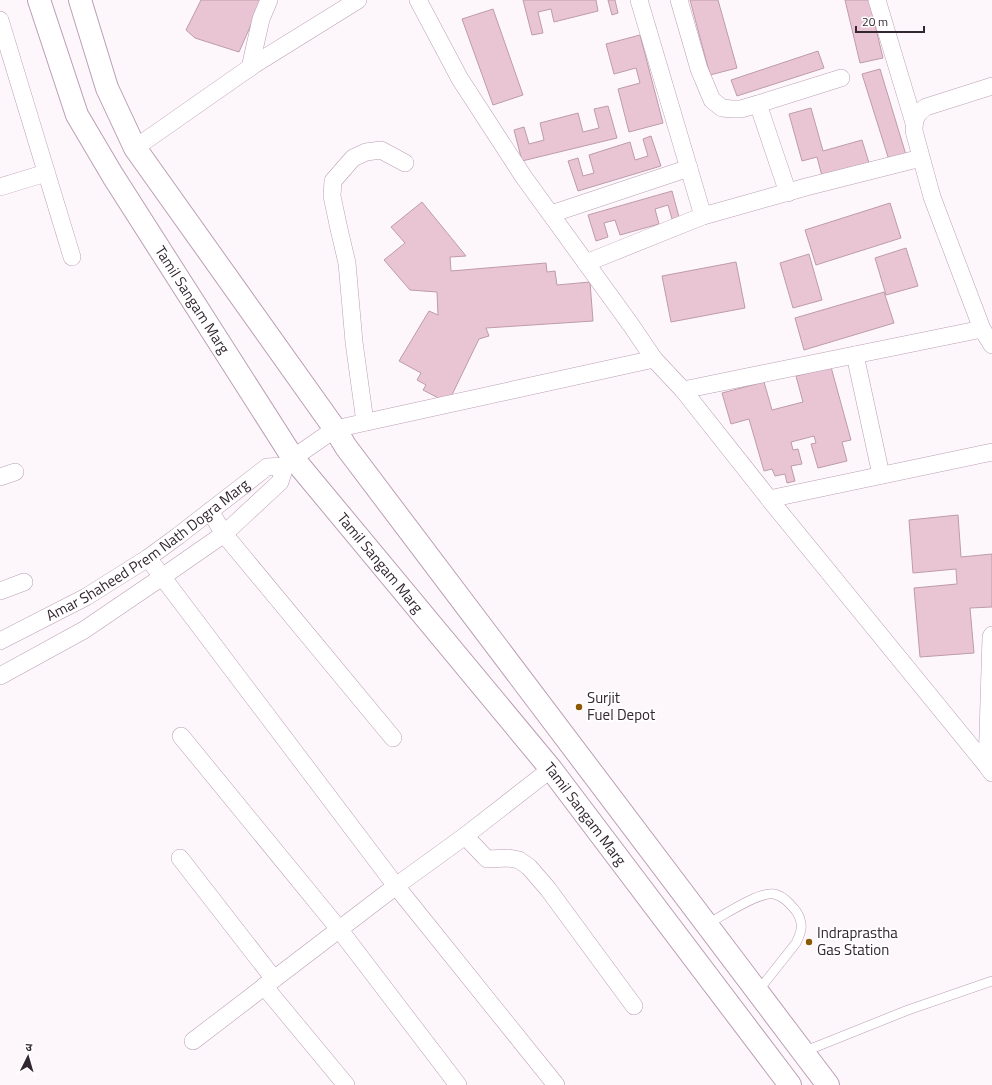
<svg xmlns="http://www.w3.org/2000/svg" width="992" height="1085" viewBox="0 0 992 1085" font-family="'Titillium Web','Noto Sans Devanagari',sans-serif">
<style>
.building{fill:#e9c5d3;stroke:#be9ba8}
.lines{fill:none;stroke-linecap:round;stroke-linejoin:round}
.lane-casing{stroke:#bb9eb5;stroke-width:10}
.street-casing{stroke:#bb9eb5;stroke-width:18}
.secondary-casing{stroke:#bb9eb5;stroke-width:24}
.lane{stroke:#fff;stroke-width:9}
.street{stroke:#fff;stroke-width:17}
.secondary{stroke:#fff;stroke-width:22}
.poi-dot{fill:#8b5902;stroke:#fff;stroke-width:1.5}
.labels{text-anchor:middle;stroke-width:3.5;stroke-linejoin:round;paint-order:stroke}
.street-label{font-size:15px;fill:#322730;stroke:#fff}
.poi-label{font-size:15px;fill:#322730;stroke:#fff;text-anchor:start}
</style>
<rect width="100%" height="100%" fill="#fdf7fb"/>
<!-- building -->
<path class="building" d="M201 0H262L239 52 195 38 186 30Z
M523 0H596L598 11 554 22 551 9 538 12 543 33 532 35Z
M608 0H615L618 13 612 15Z
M690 0H718L737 68 710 75Z
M845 0H869L883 58 860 63Z
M493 9 523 95 493 105 462 19Z
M640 35 663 123 629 132 618 89 640 83 636 68 614 74 606 44Z
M818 51 824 68 737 96 731 80Z
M880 69 906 155 889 160 862 74Z
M608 106 617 138 522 161 514 130 524 127 529 144 544 140 540 123 578 113 583 132 599 128 594 109Z
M811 108 823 151 862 140 869 163 822 176 817 157 802 161 789 114Z
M651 136 661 166 578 191 568 161 578 158 583 176 594 173 589 155 630 142 635 160 648 156 643 139Z
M672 191 679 217 672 219 668 205 655 209 659 224 620 235 615 220 604 223 608 237 596 241 588 215Z
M422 202 466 256 450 257 451 271 546 263 547 272 555 271 557 285 590 282 593 321 486 328 489 336 479 339 448 403 423 390 426 385 417 380 421 373 399 361 429 311 438 315 437 292 410 290 384 260 405 243 391 227Z
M890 203 901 238 816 265 805 230Z
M906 248 918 286 886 295 875 258Z
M809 254 822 300 793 308 780 263Z
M736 262 745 308 671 322 662 276Z
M884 292 894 323 804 350 795 318Z
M831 367 851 440 842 442 847 461 818 468 811 444 816 443 814 436 791 442 793 450 798 449 802 464 791 466 795 481 787 483 785 474 775 476 772 469 764 471 749 419 731 424 722 393 764 382 772 410 803 402 796 376Z
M958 515 961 557 992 554V607L970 608 974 653 920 657 914 588 957 584 956 569 913 573 909 520Z"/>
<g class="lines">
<!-- lane casing -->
<g class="lane-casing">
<path id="lane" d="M707 924C721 917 759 891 774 894 784 896 790 904 796 911 804 923 802 931 796 943L758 991
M803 1052 908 1010 992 981"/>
</g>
<!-- street casing -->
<g class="street-casing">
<g id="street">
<path d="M418 0 460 79 523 176 631 325 654 359 683 390 774 505 987 766 992 773"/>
<path d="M639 0 703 216"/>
<path d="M679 0 699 69 712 100 722 108 732 109H741L758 104"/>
<path d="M877 0 914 123"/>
<path d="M0 20 72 257"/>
<path d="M250 68 261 19 269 0"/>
<path d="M992 86 926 107C916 114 914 119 914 131L932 197 982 329 992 345"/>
<path d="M135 148 255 64 358 0"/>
<path d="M0 187 46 173"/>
<path d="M788 193 758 104 841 78"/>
<path d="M551 214 689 168"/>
<path d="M586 263 703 216 806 187 921 158"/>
<path d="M855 355 881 475"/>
<path d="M683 390 982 329"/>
<path d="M365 422 354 342 347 263 339 229 332 196 333 181 353 158 366 152 381 150 405 163"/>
<path d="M0 477 15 472"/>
<path d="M769 499 992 452"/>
<path d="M210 511 224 534 393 738"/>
<path d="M148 558 396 886 556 1085"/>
<path d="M0 591 24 582"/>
<path id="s1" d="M0 641 86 597 148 558 178 536 267 467 285 466 293 458 335 429 654 359"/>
<path d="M0 676 84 630 162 577 224 534 280 482 285 466"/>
<path d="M181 736 339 929 458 1085"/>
<path d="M987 766 991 637 992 635"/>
<path d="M465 836 485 857 487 859 509 858 519 860 529 867 548 889 634 1006"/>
<path d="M180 858 274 979"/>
<path d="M264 986 346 1085"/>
<path d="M193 1041 396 886 465 836 551 769"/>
</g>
</g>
<!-- secondary casing -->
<g class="secondary-casing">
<g id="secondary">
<path id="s2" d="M39 0 77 115 113 176 293 458 551 769 790 1085"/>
<path d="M80 0 107 88 135 148 335 429 346 447 803 1052 828 1085"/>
</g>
</g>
<!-- lane -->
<use href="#lane" class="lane"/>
<!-- street -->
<use href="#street" class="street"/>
<!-- secondary -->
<use href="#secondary" class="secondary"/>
</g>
<!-- markers -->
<g class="poi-dot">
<circle cx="579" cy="707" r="4"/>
<circle cx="809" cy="942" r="4"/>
</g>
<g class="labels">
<!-- street labels -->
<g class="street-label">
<text dy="5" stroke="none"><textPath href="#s2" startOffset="339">Tamil Sangam Marg</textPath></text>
<text dy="5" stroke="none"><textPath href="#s1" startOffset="174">Amar Shaheed Prem Nath Dogra Marg</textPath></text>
<text dy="5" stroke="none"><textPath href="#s2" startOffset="663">Tamil Sangam Marg</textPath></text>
<text dy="5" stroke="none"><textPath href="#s2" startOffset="987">Tamil Sangam Marg</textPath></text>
</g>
<!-- poi labels -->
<g class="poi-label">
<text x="587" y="703">Surjit<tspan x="587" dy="17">Fuel Depot</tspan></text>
<text x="817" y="938">Indraprastha<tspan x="817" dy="17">Gas Station</tspan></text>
</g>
</g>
<!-- north arrow -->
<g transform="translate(28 1057) rotate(5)" stroke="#ffffff" stroke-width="3" paint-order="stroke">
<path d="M0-3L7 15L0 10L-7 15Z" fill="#322730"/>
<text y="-6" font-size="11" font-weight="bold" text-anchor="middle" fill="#322730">उ</text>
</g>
<!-- scale -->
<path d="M856 26v6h68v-6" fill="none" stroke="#322730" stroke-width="2"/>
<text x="862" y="26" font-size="12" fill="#322730" stroke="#ffffff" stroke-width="3" paint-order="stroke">20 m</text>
</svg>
